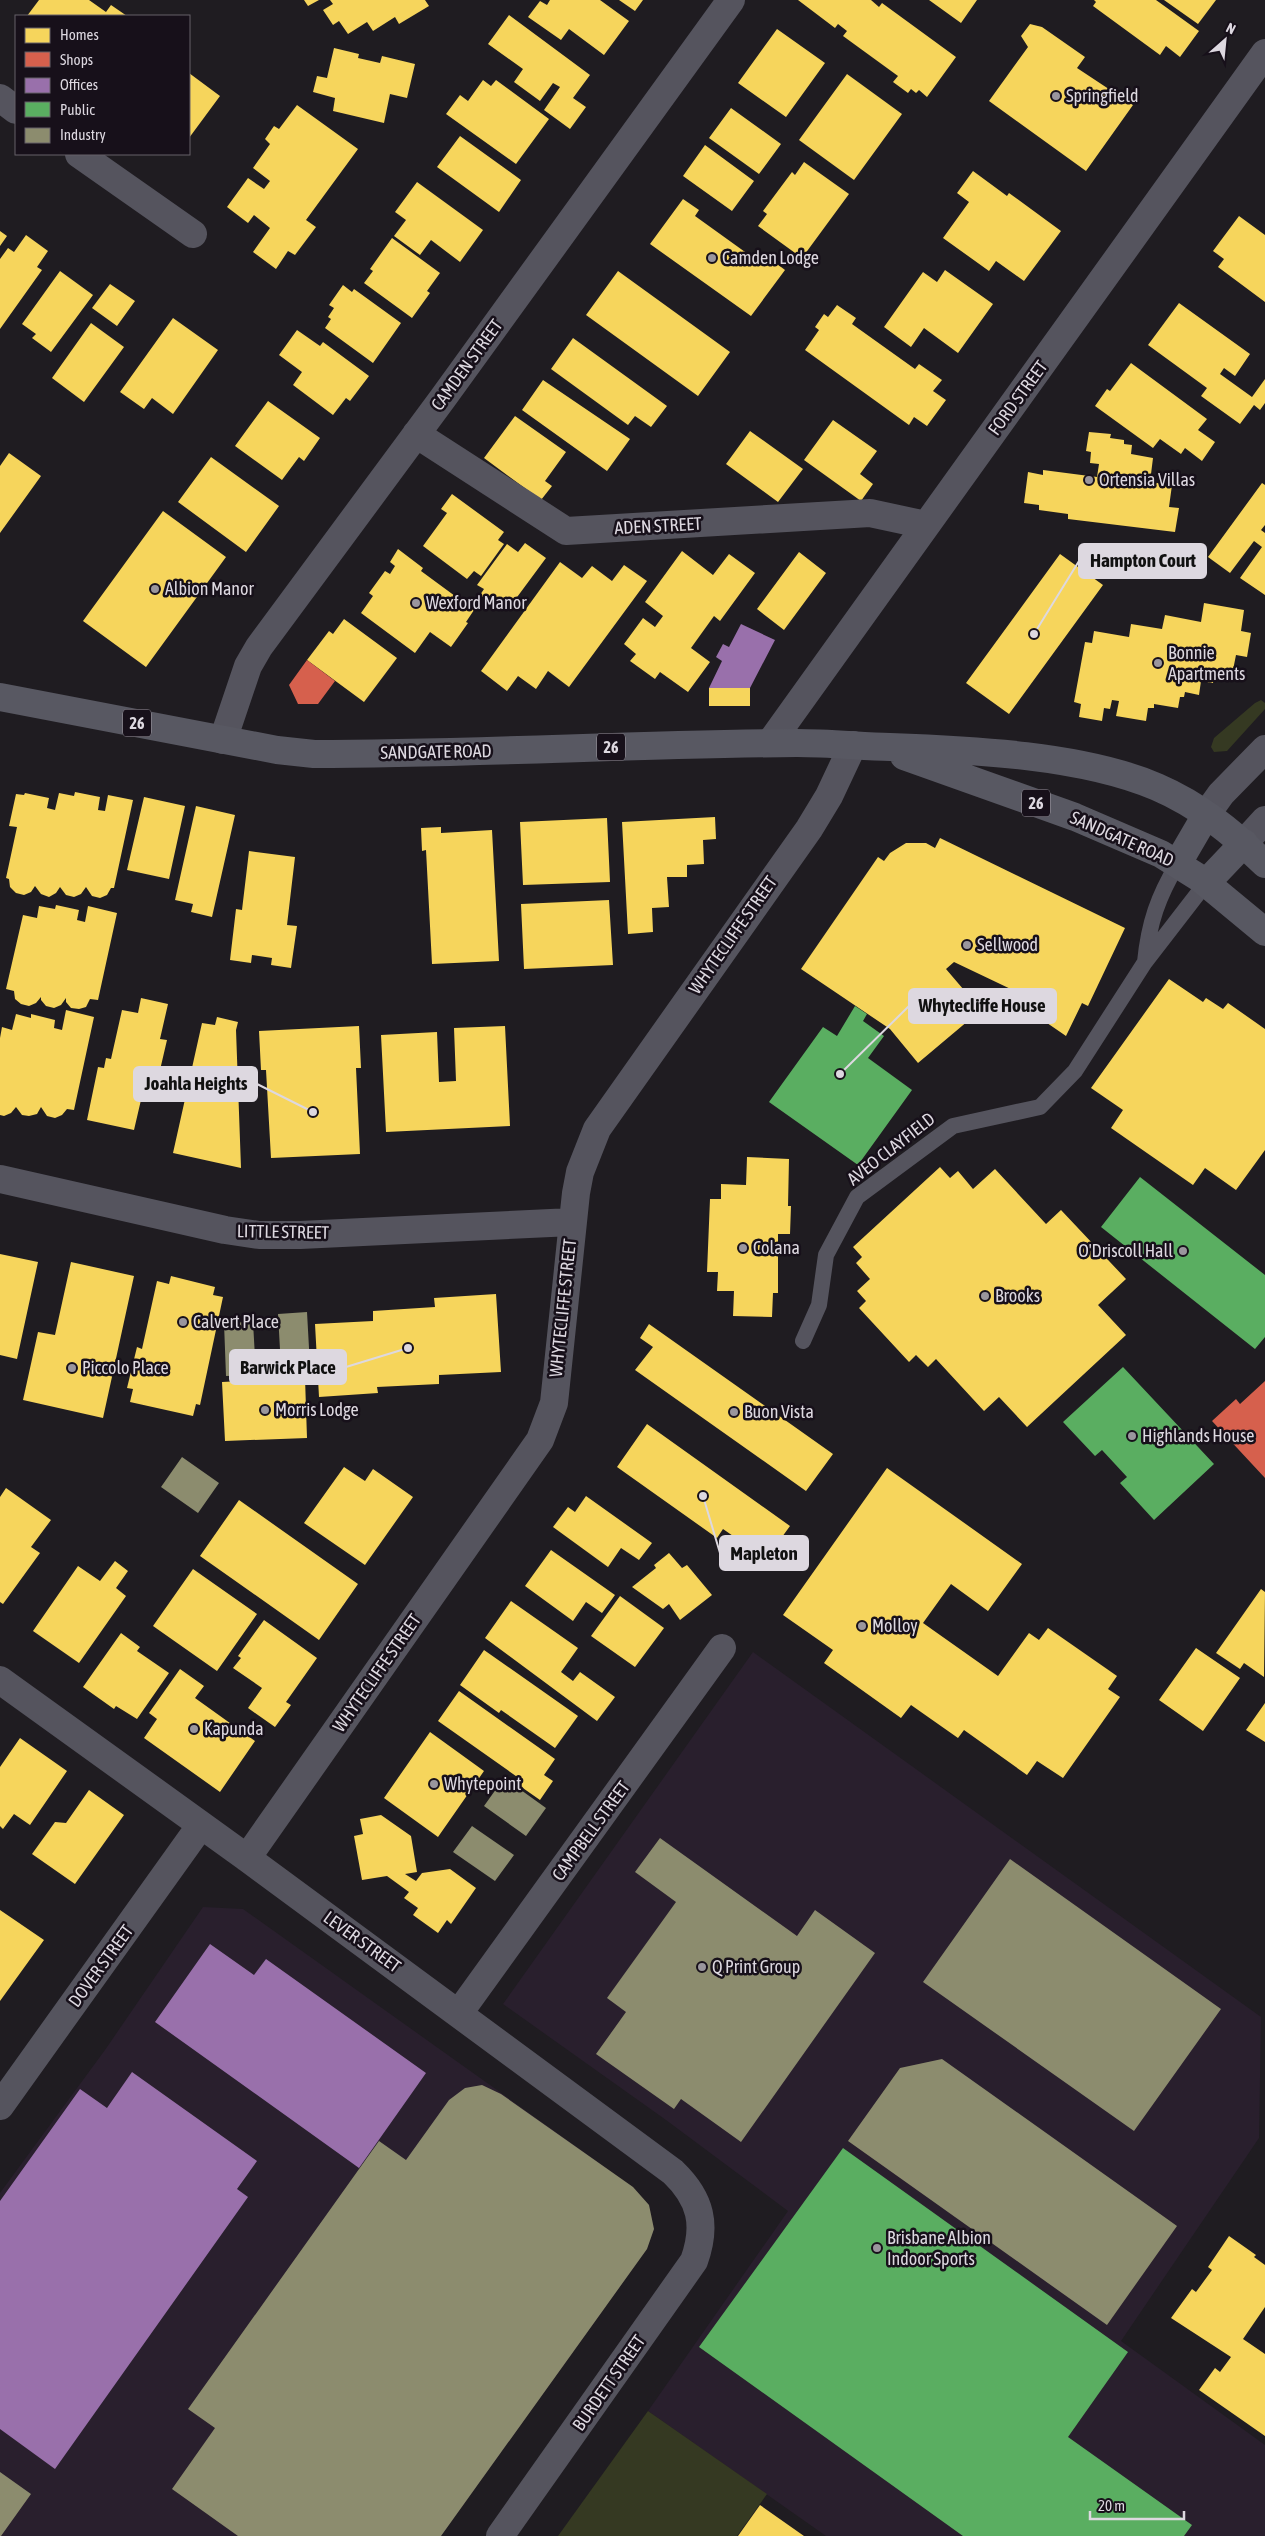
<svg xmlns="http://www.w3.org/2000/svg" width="1265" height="2536" viewBox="0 0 1265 2536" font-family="'Asap Condensed',sans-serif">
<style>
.built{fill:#291f2d}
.green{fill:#353922}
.homes{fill:#f6d55c}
.shops{fill:#d6604d}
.offices{fill:#9970ab}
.public{fill:#5aae61}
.industry{fill:#8c8c6e}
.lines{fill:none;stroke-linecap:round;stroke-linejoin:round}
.service{stroke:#55545e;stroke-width:16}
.minor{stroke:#55545e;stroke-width:28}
.tertiary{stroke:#55545e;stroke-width:28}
.trunk{stroke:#585862;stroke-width:28}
.poi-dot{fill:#9a969d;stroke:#17101a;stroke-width:2}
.labels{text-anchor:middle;stroke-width:5;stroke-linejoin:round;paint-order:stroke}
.shield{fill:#17101a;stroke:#a29ca5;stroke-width:1}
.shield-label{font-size:16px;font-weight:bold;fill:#ddd8e0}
.poi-label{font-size:18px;fill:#ddd8e0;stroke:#17101a;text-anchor:start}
.street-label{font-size:18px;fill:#ddd8e0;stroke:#17101a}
.leader{fill:none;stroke:#ddd8e0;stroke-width:2}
.callout-dot{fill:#ddd8e0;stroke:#17101a;stroke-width:2}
.callout{fill:#ddd8e0;stroke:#ddd8e0;stroke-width:2}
.callout-label{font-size:19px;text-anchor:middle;font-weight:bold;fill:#111}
</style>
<rect width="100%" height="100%" fill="#1f1c21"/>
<!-- built -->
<path class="built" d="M753 1652 1261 2017 1259 2138 1121 2341 1265 2445V2536H826L648 2411 788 2211 666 2120 503 2004Z
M203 1907 243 1909 633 2187 649 2205 654 2229 647 2249 441 2536H0V2193L105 2050Z"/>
<!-- green -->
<path class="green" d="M1261 700 1265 703V709L1227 751 1214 752 1211 747 1214 738 1255 703Z
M648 2411 767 2494 737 2536H558Z"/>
<!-- homes -->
<path class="homes" d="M39 0H89L106 12 111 5 127 16H27Z
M304 0H319L308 6Z
M330 0H425L429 6 399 24 395 17 373 31 367 22 348 34 339 21 333 25 323 10 333 4Z
M550 0H600L629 21 604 55 569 29 561 40 528 17 540 1 547 5Z
M619 0H643L635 11Z
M798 0H871L879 7 882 3 956 57 927 97 919 90 916 93 911 89 908 93 893 82 898 76 843 36 847 31 838 24 835 28Z
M929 0H977L961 23Z
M1094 0H1156L1199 31 1180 57 1166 46 1160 55 1093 6 1096 2Z
M1164 0H1216L1198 24Z
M509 15 590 75 573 98 586 107 570 129 544 110 560 87 553 83 540 101 514 82 523 69 488 44Z
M1030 24 1042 27 1085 57 1077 68 1133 105 1086 171 989 101 1028 47 1021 36Z
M777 29 825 63 786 117 738 83Z
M334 48 359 54 358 58 380 63 382 56 415 64 407 98 390 94 384 123 333 111 335 98 313 92 317 76 327 78Z
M189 73 220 96 189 138Z
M847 74 902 114 854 180 799 140Z
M483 80 491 86 496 80 549 119 516 164 446 114 460 95 468 101Z
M297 105 358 149 306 220 316 227 295 255 288 251 276 269 253 252 270 228 254 215 248 223 227 207 248 178 264 189 270 181 253 168 270 144 265 139 274 126 279 129Z
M731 108 781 144 759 174 709 138Z
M460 136 521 180 499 212 437 167Z
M705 145 754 181 732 211 683 176Z
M804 162 849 194 802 258 758 226 767 214 763 211 792 172 795 175Z
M973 171 1007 196 1009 193 1061 231 1024 281 996 261 989 271 943 238 969 202 957 193Z
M417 182 483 230 460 262 431 240 420 255 394 236 406 220 395 212Z
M683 199 699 210 695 216 759 262 764 254 785 270 751 316 650 244Z
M1239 216 1265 235V302L1218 267 1224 259 1213 251Z
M0 231 7 236 0 246Z
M26 235 48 251 37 267 42 270 0 329V259L8 248 14 252Z
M392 238 440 273 427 291 430 293 412 318 364 283 373 271 370 269Z
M945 270 993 304 958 353 924 328 911 347 884 327 923 272 937 282Z
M60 271 93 295 51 352 32 338 36 334 22 324Z
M618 271 730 352 698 396 586 315Z
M110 284 135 301 117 326 92 308Z
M343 285 352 292 354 289 401 323 373 363 325 328 331 319 328 317 334 308 329 305Z
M1179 303 1250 354 1235 376 1224 368 1220 374 1252 397 1265 379V403L1260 410 1254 405 1240 424 1201 396 1207 388 1148 345Z
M837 305 856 318 852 324 915 369 919 364 942 380 933 391 946 400 927 426 914 417 909 425 805 350 819 330 815 327 824 314 828 317Z
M173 318 218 350 173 414 152 398 144 409 120 392Z
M91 323 124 347 84 402 52 378Z
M297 330 320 346 323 342 369 376 350 401 346 398 333 415 293 385 302 372 279 355Z
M573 338 667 406 651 427 635 416 628 425 551 369Z
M1131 363 1207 419 1198 430 1215 442 1202 461 1185 448 1181 454 1160 439 1153 448 1095 406 1107 389 1110 391Z
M543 380 630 439 607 471 522 410Z
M268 401 320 438 304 461 299 457 282 480 235 446Z
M515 416 566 452 545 481 552 486 541 500 484 458Z
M833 420 877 451 860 474 873 484 861 501 804 460Z
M750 431 803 469 778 502 726 464Z
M1089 432 1111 434 1110 438 1124 440V444L1132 445 1131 454 1153 458 1150 482 1172 485 1169 507 1179 508 1175 532 1068 519V514L1039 510V505L1024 503 1028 472 1043 475V470L1097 477 1099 464 1090 463 1091 452 1086 451Z
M9 453 41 476 0 533V466Z
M211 457 279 506 246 552 178 502Z
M1262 483 1265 485V525L1261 530 1265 533V595L1240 578 1262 547 1254 541 1230 573 1208 557Z
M452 494 504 532 498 540 504 544 481 576 474 571 467 579 423 546 447 513 441 509Z
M163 511 226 557 146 667 83 621Z
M525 543 546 558 509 608 502 603 499 608 480 595 484 589 477 585 507 544 518 552Z
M398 549 423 568 421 571 474 610 466 622 468 623 451 647 430 632 415 653 361 613 373 596 369 593 385 571 390 574 395 566 390 562Z
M682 551 713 575 729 554 755 573 720 621 714 616 691 648 710 662 688 692 660 672 655 679 630 661 636 654 624 644 643 618 655 627 663 616 645 602Z
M799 552 826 573 784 630 757 609Z
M1060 554 1103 585 1009 714 966 683Z
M560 562 582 578 592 566 612 581 624 565 647 581 569 687 548 671 536 689 518 676 507 691 481 671Z
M1204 603 1244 610 1241 631 1251 633 1247 657 1236 655 1233 670H1231L1230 677 1215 674 1213 683 1201 681 1199 695 1185 692 1184 697H1180L1178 708 1154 704V708H1148L1146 721 1116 716 1119 701 1112 700 1110 709 1104 708 1102 721 1079 717 1081 704 1074 702 1085 642 1092 643 1094 631 1129 637 1131 624 1162 629 1165 615 1201 622Z
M344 619 397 658 364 702 307 660 329 631 333 634Z
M709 688H750V706H709Z
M75 792 100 797 98 810 105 811 108 795 133 800 114 888H111L107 895 100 898 92 896 86 887 81 894 74 897 66 895 60 887 56 893 49 897 41 894 35 886 31 892 24 895 16 893 10 887 9 879 6 878 17 827 9 826 16 794 24 795 25 793 49 798 47 808 55 810 59 793 74 796Z
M144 797 185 806 169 879 127 870Z
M196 806 235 815 212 917 191 912 193 904 175 900Z
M715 817 716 839 703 840 704 864 687 865V877H667L669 907 652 908 653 932 628 934 622 822Z
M607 818 610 882 523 885 520 822Z
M441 827V833L492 830 499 961 432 964 426 850 422 851 421 828Z
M940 838 1125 928 1088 1006 1082 1003 1066 1036 1034 1014 1040 1003 954 962 946 969 981 1010 918 1063 890 1029 801 969 878 857 884 861 890 853 906 843H926L935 848Z
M249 851 295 857 287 925 297 926 291 968 271 965 272 958 252 955 251 963 230 960 236 909 242 910Z
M609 900 613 965 524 969 521 904Z
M56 905 79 910 77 920 85 922 88 906 117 913 98 1000 90 999 86 1007 79 1009 71 1008 66 1002V998L61 1005 54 1008 46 1006 41 1000V997L36 1003 29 1006 21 1004 15 999 14 991 6 989 23 915 37 918 39 906 55 909Z
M1169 979 1203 1002 1206 998 1223 1009 1228 1003 1265 1029V1150L1236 1190 1205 1168 1193 1185 1111 1128 1123 1110 1091 1088Z
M141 998 168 1004 160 1039 167 1040 160 1070 153 1068 149 1089 144 1087 134 1130 87 1120 98 1067 104 1068 106 1058 111 1059 122 1010 138 1013Z
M66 1010 94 1017 74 1110 67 1109 62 1115 55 1118 47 1116 41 1107 37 1114 29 1116 22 1115 16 1107 11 1113 4 1116 0 1115V1038L2 1027 12 1030 16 1014 31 1018V1014L55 1020 54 1028 62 1030Z
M217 1017 238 1022 236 1030 241 1168 173 1153 202 1023 215 1025Z
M359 1026 361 1068H356L360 1154 271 1158 266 1070H261L259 1031Z
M505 1026 510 1126 386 1132 381 1035 437 1032 439 1082 456 1081 454 1028Z
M747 1157 789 1159 788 1206H791L790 1234H778V1293H773L772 1317 733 1316 734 1291H717L718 1272H707L710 1199H721V1184L746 1185Z
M940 1167 950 1178 958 1171 973 1189 995 1169 1046 1224 1061 1210 1126 1279 1098 1305 1126 1335 1027 1427 999 1397 984 1411 936 1359 928 1367 916 1355 909 1362 859 1308 866 1301 857 1291 870 1279 856 1263 862 1257 853 1247Z
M0 1254 38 1262 17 1359 0 1355Z
M71 1262 134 1276 103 1418 23 1400 38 1332 55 1335Z
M171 1276 215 1287 213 1295 223 1297 200 1405 196 1404 193 1416 130 1402 133 1389 127 1388 137 1347 142 1349 157 1281 169 1284Z
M496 1294 501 1372 439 1375V1384L377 1387 378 1393 319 1397 315 1324 373 1321V1311L435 1307 434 1298Z
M649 1324 833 1454 806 1491 635 1370 653 1347 640 1338Z
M305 1378 307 1438 225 1441 222 1382Z
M647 1424 790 1526 766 1559 723 1529 717 1538 617 1467Z
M344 1467 365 1481 373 1469 413 1497 365 1565 304 1523Z
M887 1468 1022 1564 988 1611 951 1584 923 1623 998 1676 1029 1633 1039 1640 1048 1628 1117 1676 1108 1689 1120 1697 1063 1778 1037 1761 1027 1775 964 1730 958 1738 911 1705 901 1718 824 1663 833 1650 783 1615Z
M6 1488 51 1520 31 1547 40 1553 3 1604 0 1602V1497Z
M586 1496 652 1543 639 1560 621 1548 608 1567 553 1527 568 1507 575 1512Z
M239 1500 358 1584 319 1640 200 1556Z
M551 1550 615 1595 602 1613 586 1602 573 1621 525 1586Z
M669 1553 682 1568 687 1565 712 1595 680 1620 669 1604 663 1609 632 1587 656 1568 654 1565Z
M115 1561 128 1571 116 1588 126 1596 79 1663 33 1631 78 1566 100 1581Z
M193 1569 257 1614 217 1671 153 1626Z
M1261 1589 1265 1592 1264 1677 1244 1663 1240 1669 1216 1653Z
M620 1596 664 1628 635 1667 591 1636Z
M511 1601 578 1648 561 1672 573 1681 580 1672 615 1697 597 1721 485 1638Z
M264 1620 317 1658 286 1702 291 1705 275 1727 248 1708 262 1688 233 1668 241 1658 238 1656Z
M121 1633 140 1647 137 1651 169 1673 137 1719 116 1706 114 1709 83 1687Z
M1196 1648 1240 1678 1203 1731 1159 1700Z
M484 1650 578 1716 555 1748 501 1710 499 1713 460 1685Z
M180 1669 204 1686 195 1698 255 1741 220 1792 144 1738 157 1719 149 1713Z
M459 1691 555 1759 544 1775 553 1781 540 1800 520 1786 523 1781 438 1721Z
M1265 1703V1742L1246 1730Z
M430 1732 484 1771 438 1837 384 1798Z
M20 1738 67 1771 30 1825 14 1814 3 1829 0 1826V1767Z
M89 1790 124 1815 75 1884 32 1854 55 1822 66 1823Z
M381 1815 411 1836 417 1872 405 1874 416 1881 422 1873 450 1869 476 1888 451 1924 447 1920 438 1933 413 1915 418 1908 404 1898 409 1892 387 1876 362 1880 354 1836 363 1834 360 1819Z
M0 1910 44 1940 0 2001Z
M1229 2236 1256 2255 1254 2257 1265 2265V2307L1243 2339 1265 2354V2436L1199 2390 1215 2368 1220 2372 1231 2357 1171 2318 1192 2289 1196 2292 1212 2270 1208 2267Z
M760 2505 804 2536H738Z"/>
<!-- shops -->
<path class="shops" d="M307 660 335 681 318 704H298L289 685Z
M1265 1381V1478L1212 1421 1236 1399 1240 1404Z"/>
<!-- offices -->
<path class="offices" d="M741 624 775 640 750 688H709L722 661 716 657 723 644 729 647Z
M210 1944 254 1975 266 1959 426 2073 359 2168 155 2022Z
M132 2072 257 2161 237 2189 248 2197 55 2469 0 2429V2201L80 2089 107 2108Z"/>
<!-- public -->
<path class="public" d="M855 1006 867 1014 863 1021 884 1036 868 1058 912 1090 858 1165 769 1102 823 1027 837 1036Z
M1140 1177 1265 1275V1337L1255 1349 1101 1227Z
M1123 1367 1214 1464 1154 1520 1120 1483 1127 1477 1102 1450 1095 1456 1063 1422Z
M843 2148 1128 2352 1068 2437 1192 2525 1184 2536H963L699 2347Z"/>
<!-- industry -->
<path class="industry" d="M307 1312 310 1366 281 1367 278 1314Z
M253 1322 256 1375 226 1376 224 1323Z
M182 1457 219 1483 198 1513 161 1487Z
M504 1778 546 1808 526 1836 484 1806Z
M472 1826 514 1855 495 1881 453 1852Z
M660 1838 797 1936 815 1910 875 1953 741 2142 681 2099 674 2109 596 2054 626 2012 607 1998 676 1902 635 1872Z
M1010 1859 1221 2009 1134 2131 923 1982Z
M942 2059 1177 2226 1107 2325 848 2141 900 2068Z
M482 2085 501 2094 633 2187 649 2205 654 2229 647 2249 441 2536H238L172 2489 215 2428 188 2409 379 2141 406 2160 449 2100 465 2088Z
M0 2472 31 2494 1 2536H0Z"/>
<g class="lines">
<!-- service -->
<path class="service" d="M1145 962C1149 922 1158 897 1178 863
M803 1341 819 1305 826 1255 857 1197 953 1126 1040 1107 1075 1071 1145 962 1206 883"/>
<!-- minor -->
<path class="minor" d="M0 98 16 110
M79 154 193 234
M416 434 566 531 870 513 926 525
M223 740 248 666 259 647 443 398 731 0
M770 743 1265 53
M0 1179 225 1230 259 1235H300L572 1222
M0 1680 247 1858 673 2172C701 2199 707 2225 694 2261L500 2536
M247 1858 540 1440 554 1403 576 1193 580 1172 597 1129 809 829 829 796 853 745
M459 2013 722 1648
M0 2106 201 1825"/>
<!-- tertiary -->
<path class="tertiary" d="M1206 815 1221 794 1265 749
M1244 843 1265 820"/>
<!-- trunk -->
<path class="trunk" d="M0 697 277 750 314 754C475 754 636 744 797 743 828 743 859 746 890 747 971 750 1083 755 1157 787 1199 805 1233 833 1265 864
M904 756 1075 817 1161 854 1201 879 1265 932
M1178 863 1206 815
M1206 883 1244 843"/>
</g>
<!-- markers -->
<g class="poi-dot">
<circle cx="1056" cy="96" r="5"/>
<circle cx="712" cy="258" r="5"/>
<circle cx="1089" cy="480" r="5"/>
<circle cx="155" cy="589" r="5"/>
<circle cx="416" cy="603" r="5"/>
<circle cx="1158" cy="663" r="5"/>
<circle cx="967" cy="945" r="5"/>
<circle cx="743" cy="1248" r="5"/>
<circle cx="1183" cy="1251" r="5"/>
<circle cx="985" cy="1296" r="5"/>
<circle cx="183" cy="1322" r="5"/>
<circle cx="72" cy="1368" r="5"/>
<circle cx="265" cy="1410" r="5"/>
<circle cx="734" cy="1412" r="5"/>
<circle cx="1132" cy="1436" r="5"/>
<circle cx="862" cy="1626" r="5"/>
<circle cx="194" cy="1729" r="5"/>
<circle cx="434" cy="1784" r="5"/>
<circle cx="702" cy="1967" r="5"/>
<circle cx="877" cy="2248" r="5"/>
</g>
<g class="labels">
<!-- shield labels -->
<g class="shield">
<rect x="123" y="709.5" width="28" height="27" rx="4"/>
<rect x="597" y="733.5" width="28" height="27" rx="4"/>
<rect x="1022" y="789.5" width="28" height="27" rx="4"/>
</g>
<g class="shield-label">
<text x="137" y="729">26</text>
<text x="611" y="753">26</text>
<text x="1036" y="809">26</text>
</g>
<!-- poi labels -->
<g class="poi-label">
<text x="1066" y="102">Springfield</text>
<text x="722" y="264">Camden Lodge</text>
<text x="1099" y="486">Ortensia Villas</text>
<text x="165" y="595">Albion Manor</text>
<text x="426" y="609">Wexford Manor</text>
<text x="1168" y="659">Bonnie<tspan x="1168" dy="21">Apartments</tspan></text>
<text x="977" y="951">Sellwood</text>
<text x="753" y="1254">Colana</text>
<text x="1173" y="1257" text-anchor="end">O'Driscoll Hall</text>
<text x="995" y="1302">Brooks</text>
<text x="193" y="1328">Calvert Place</text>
<text x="82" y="1374">Piccolo Place</text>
<text x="275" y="1416">Morris Lodge</text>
<text x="744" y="1418">Buon Vista</text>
<text x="1142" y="1442">Highlands House</text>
<text x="872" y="1632">Molloy</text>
<text x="204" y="1735">Kapunda</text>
<text x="444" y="1790">Whytepoint</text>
<text x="712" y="1973">Q Print Group</text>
<text x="887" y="2244">Brisbane Albion<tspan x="887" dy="21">Indoor Sports</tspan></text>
</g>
<!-- street labels -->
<g class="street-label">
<text transform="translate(467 365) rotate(-54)" y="6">CAMDEN STREET</text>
<text transform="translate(1018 398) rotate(-54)" y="6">FORD STREET</text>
<text transform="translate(658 526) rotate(-3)" y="6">ADEN STREET</text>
<text transform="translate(436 752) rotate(-1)" y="6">SANDGATE ROAD</text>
<text transform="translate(1122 839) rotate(24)" y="6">SANDGATE ROAD</text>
<text transform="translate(733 935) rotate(-55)" y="6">WHYTECLIFFE STREET</text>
<text transform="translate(891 1149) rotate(-38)" y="6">AVEO CLAYFIELD</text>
<text transform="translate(283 1232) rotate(1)" y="6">LITTLE STREET</text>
<text transform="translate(563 1308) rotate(-84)" y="6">WHYTECLIFFE STREET</text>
<text transform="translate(377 1673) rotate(-55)" y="6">WHYTECLIFFE STREET</text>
<text transform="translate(591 1831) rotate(-54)" y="6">CAMPBELL STREET</text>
<text transform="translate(362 1942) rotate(36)" y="6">LEVER STREET</text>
<text transform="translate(101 1966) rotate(-54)" y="6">DOVER STREET</text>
<text transform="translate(609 2383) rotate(-55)" y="6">BURDETT STREET</text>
</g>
</g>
<!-- callouts -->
<path class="leader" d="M1034 634L1079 561M840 1074L909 1006M313 1112L257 1084M408 1348L346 1367M703 1496L720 1553"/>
<g class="callout-dot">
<circle cx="1034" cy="634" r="5"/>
<circle cx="840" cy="1074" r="5"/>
<circle cx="313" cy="1112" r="5"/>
<circle cx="408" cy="1348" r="5"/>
<circle cx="703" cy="1496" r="5"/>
</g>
<g class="callout">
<rect x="1079" y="544" width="127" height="34" rx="5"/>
<rect x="909" y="989" width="147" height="34" rx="5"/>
<rect x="134" y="1067" width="123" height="34" rx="5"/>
<rect x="230" y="1350" width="116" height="34" rx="5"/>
<rect x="720" y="1536" width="88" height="34" rx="5"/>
</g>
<g class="callout-label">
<text x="1143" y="567">Hampton Court</text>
<text x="982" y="1012">Whytecliffe House</text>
<text x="196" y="1090">Joahla Heights</text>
<text x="288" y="1374">Barwick Place</text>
<text x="764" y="1560">Mapleton</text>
</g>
<!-- legend -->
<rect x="15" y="15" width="175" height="140" fill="#17101a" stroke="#666069"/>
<rect x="25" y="28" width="25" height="15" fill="#f6d55c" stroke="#666069"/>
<text x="60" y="40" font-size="15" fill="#ddd8e0">Homes</text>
<rect x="25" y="52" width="25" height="15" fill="#d6604d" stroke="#666069"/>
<text x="60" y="65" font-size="15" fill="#ddd8e0">Shops</text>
<rect x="25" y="78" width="25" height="15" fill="#9970ab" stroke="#666069"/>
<text x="60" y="90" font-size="15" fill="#ddd8e0">Offices</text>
<rect x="25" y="102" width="25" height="15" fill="#5aae61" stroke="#666069"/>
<text x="60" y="115" font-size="15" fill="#ddd8e0">Public</text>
<rect x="25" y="128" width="25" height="15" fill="#8c8c6e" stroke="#666069"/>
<text x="60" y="140" font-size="15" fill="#ddd8e0">Industry</text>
<!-- north arrow -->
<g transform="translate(1225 40) rotate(27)" stroke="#17101a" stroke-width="4" paint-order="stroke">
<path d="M0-4L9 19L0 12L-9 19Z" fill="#ddd8e0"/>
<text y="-8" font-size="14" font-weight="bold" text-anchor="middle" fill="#ddd8e0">N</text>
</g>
<!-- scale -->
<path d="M1090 2511v8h94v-8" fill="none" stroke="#ddd8e0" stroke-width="2.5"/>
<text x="1098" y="2511" font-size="15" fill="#ddd8e0" stroke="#17101a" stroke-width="4" paint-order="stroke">20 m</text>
</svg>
